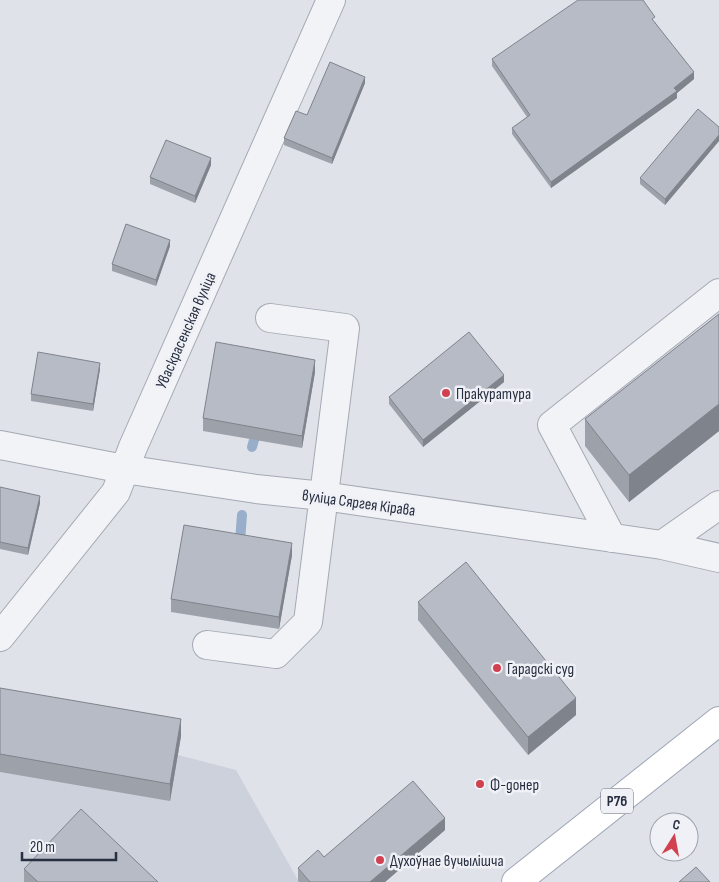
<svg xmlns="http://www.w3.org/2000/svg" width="719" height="882" viewBox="0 0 719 882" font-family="'Sofia Sans Condensed',sans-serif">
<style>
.built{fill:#cdd1db}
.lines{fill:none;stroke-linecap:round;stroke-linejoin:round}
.stream{stroke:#99aeca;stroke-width:10}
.minor-casing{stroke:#a4a9b3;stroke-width:30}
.major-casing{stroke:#9ea6b5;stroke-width:30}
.minor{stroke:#f2f3f7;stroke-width:28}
.major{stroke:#fff;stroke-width:28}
.wall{fill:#9da1aa}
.shaded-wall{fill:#7f838b}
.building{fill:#b6bbc6;stroke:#7f838b}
.poi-dot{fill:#d14150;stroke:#eff1f6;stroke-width:2}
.labels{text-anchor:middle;stroke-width:5;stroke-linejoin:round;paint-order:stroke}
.shield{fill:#eff1f6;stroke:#646977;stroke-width:1}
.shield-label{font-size:15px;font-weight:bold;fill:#282f40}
.street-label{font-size:16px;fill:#282f40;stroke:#eff1f6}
.poi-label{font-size:16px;fill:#282f40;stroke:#eff1f6;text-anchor:start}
</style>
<rect width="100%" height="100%" fill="#dfe2e9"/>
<!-- built -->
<path class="built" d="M0 705 181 736 178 755 236 770 299 882H0Z"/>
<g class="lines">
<!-- stream -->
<path class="stream" d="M252 447 254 440
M240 541 242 515"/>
<!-- minor casing -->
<g class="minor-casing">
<path id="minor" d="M0 445 124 469 256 489 323 496 662 545 719 558
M612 538 552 425 719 293
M662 545 719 505
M0 637 116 492 133 447 331 0
M207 645 276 654 308 622 345 328 270 318"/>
</g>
<!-- major casing -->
<g class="major-casing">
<path id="major" d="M516 882 719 721"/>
</g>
<!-- minor -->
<use href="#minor" class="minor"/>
<!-- major -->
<use href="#major" class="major"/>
</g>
<!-- wall -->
<path class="wall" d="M655 22 694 79 677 93V98L551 188 512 134V128L527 117 492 66V59Z
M365 83 332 164 284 145V138L307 115Z
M719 127V141L665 205 640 184V178Z
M211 165 195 203 150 184V177Z
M170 246 156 286 112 271V264Z
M719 314V431L629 502 585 446V419Z
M100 369 93 411 31 401V394Z
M315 372 302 448 203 431V418Z
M504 382 423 447 389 404V397Z
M0 487 40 503 28 555 0 549Z
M292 555 279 629 171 612V599Z
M418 602 576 715 528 755 418 620Z
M0 688 181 736 170 801 0 772Z
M445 830 385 882H299L298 881V868L324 857Z
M24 869 158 882H24Z"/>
<!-- shaded-wall -->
<path class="shaded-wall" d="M694 72V79L677 93V98L551 188V182Z
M365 77V83L332 164V158Z
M719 135V141L665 205V199Z
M211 158V165L195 203V196Z
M170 240V246L156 286V280Z
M315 360V372L302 448V436Z
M100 363V369L93 411V404Z
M504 375V382L423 447V440Z
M719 404V431L629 502V475Z
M40 496V503L28 555V548Z
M292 543V555L279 629V617Z
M576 698V715L528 755V737Z
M181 719V736L170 801V784Z
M445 818V830L385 882H370Z"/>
<!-- building -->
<path class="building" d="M578 0H643L655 17 652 19 694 72 674 88 677 91 551 182 512 128 530 115 492 59Z
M330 62 365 77 332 158 284 138 296 111 307 115Z
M698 109 719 127V135L665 199 640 178Z
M166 140 211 158 195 196 150 177Z
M126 224 170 240 156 280 112 264Z
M719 314V404L629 475 585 419Z
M469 332 504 375 423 440 389 397Z
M216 342 315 360 302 436 203 418Z
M38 352 100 363 93 404 31 394Z
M0 487 40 496 28 548 0 542Z
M184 525 292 543 279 617 171 599Z
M466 562 576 698 528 737 418 602Z
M0 688 181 719 170 784 0 754Z
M413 781 445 818 370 882H310L298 868 318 850 324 857Z
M81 809 158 882H38L24 869Z
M696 867 710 882H679Z"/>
<!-- markers -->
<g class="poi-dot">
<circle cx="446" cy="393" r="5"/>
<circle cx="497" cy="668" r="5"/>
<circle cx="480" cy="784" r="5"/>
<circle cx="380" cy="860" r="5"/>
</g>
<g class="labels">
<!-- shield labels -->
<rect class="shield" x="601" y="788.5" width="32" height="25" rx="4"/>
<g class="shield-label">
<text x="617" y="806">Р76</text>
</g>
<!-- street labels -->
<g class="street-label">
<text transform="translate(185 330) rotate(-66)" y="6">Уваскрасенская вуліца</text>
<text transform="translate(359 502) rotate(8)" y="6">вуліца Сяргея Кірава</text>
</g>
<!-- poi labels -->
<g class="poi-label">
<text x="456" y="399">Пракуратура</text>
<text x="507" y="674">Гарадскі суд</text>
<text x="490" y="790">Ф-донер</text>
<text x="390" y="866">Духоўнае вучылішча</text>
</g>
</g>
<!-- north arrow -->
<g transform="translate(674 837) rotate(11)"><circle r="24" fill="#eff1f6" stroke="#9fa3ad"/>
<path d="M0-4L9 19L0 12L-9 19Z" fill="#d14150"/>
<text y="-8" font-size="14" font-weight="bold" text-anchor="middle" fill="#282f40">С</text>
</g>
<!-- scale -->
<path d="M22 852v8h94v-8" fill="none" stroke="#282f40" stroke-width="2.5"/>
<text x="30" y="852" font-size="15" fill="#282f40" stroke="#eff1f6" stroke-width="4" paint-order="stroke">20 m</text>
</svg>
